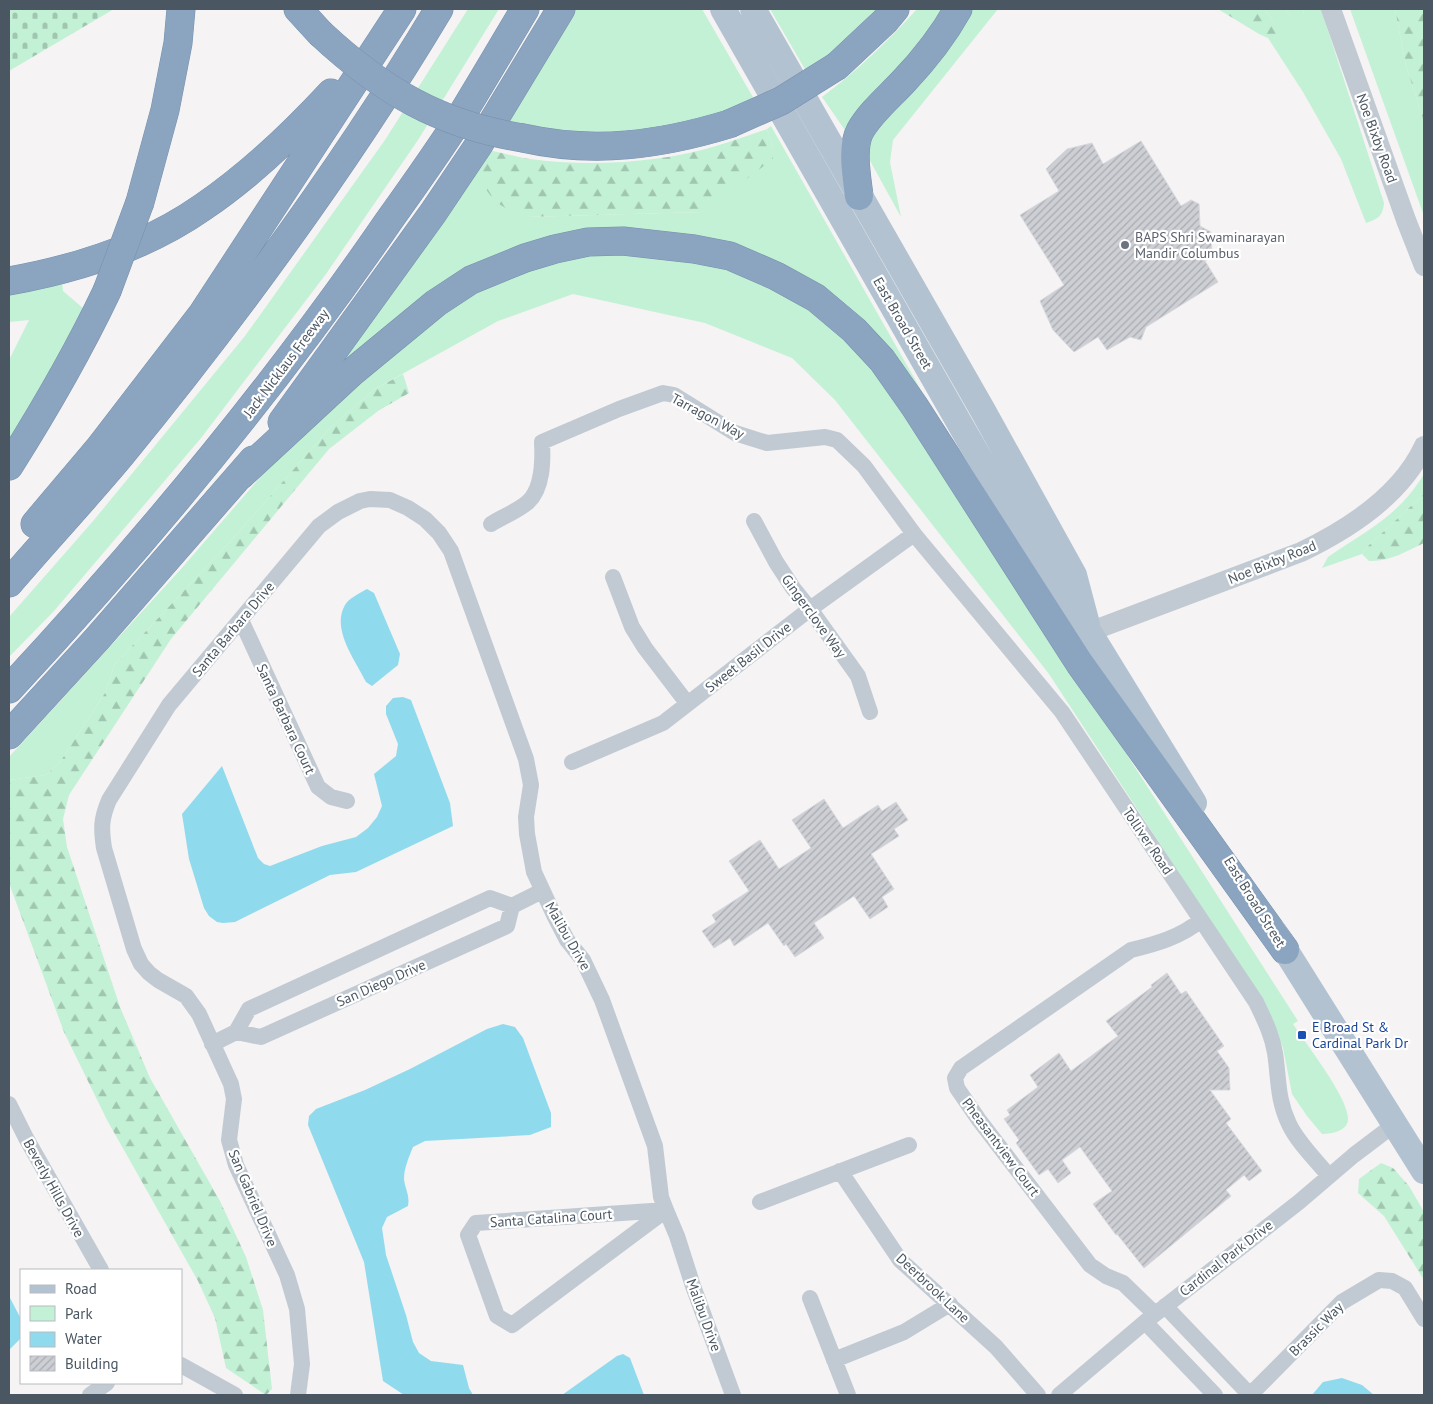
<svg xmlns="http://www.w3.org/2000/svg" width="1433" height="1404" viewBox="0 0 1433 1404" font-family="'PT Sans',sans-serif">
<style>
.green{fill:#c3f1d5}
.forest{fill:url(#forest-firs)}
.cemetery{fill:url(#cemetery-stones)}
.water{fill:#90daee}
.building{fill:url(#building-hatch);stroke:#d7d9de}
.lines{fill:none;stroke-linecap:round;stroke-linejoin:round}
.motorway-casing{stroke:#7690ad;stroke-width:29}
.minor{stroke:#c1cad2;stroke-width:16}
.tertiary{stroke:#c1cad2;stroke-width:20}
.primary{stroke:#b3c2d1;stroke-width:26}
.motorway{stroke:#8ba5c1;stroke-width:28}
.motorway-bridge-casing{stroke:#7690ad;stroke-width:29;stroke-linecap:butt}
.motorway-bridge{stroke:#8ba5c1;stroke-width:28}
.worship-dot{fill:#6b7280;stroke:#fff;stroke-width:2}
.transit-dot{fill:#1a4fb4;stroke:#fff;stroke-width:2}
.labels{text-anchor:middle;stroke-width:4.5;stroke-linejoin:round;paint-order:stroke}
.street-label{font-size:14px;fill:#4a5661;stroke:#fff}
.worship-label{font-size:14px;fill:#5b616d;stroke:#fff;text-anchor:start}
.transit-label{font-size:14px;fill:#164399;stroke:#fff;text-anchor:start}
</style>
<defs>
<pattern id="forest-firs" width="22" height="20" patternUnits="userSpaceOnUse" patternTransform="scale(1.25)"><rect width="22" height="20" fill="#c3f1d5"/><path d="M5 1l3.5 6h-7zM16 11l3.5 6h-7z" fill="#a0c6b0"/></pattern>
<pattern id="cemetery-stones" width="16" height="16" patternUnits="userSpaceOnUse" patternTransform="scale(1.25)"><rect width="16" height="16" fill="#c3f1d5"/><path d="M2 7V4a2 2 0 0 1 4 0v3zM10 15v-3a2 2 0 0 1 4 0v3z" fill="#a0c6b0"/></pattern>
<pattern id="building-hatch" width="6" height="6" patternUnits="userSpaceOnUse" patternTransform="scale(1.25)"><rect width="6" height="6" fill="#cdcfd5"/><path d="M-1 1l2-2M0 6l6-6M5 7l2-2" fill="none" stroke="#a8abb0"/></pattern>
</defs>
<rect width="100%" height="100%" fill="#f5f3f3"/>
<!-- green -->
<path class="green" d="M468 9H499L418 140 326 274 201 438 54 611 9 657V617L94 520 245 336 385 140Z
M573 9H702L754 99 729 111 659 129 584 135 506 123Z
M770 9H882L838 49 806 71Z
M917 9H948L847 133 822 97C857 71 888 41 917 9Z
M970 9H998L893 140 890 162 901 217 868 157 869 134Z
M1264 9H1286L1291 17 1303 14 1304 9H1321L1384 203C1383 216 1378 219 1366 223L1341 159 1303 92 1268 38 1275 33 1273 21Z
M1350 9H1395L1406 66 1424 122V216Z
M771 126 954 448 803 282 569 239 333 371 479 166 524 217 703 212 773 149 767 129Z
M619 250 710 260 780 288 838 330 886 380 1298 1021 1293 1024C1306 1044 1347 1096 1348 1118 1349 1131 1332 1134 1322 1134L1307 1116 1292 1094 1283 1048 1273 1020 1179 873 1049 674 835 400 792 358 705 323 573 294 498 321 375 389 330 428 228 544 115 664 105 693 60 762 46 775 9 780V757L181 569 296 436 443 310 523 268Z
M62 282 63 291 84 309 9 446V360L29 320 9 322V290Z
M1424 474V494L1368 546 1362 554 1322 568 1328 557C1367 530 1398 517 1424 474Z"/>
<!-- forest -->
<path class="forest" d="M1218 9H1264L1273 21 1276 34 1268 38 1259 34Z
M1286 9H1304L1303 14 1298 22 1291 17Z
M1395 9H1424V122L1406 66Z
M767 129 773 149V159L703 212 524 217C496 205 484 196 479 166L489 150C503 153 517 157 530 159 589 167 660 163 716 146 733 141 750 135 767 129Z
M403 374 409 393 378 411 329 449 171 639 69 795 63 819 67 847 120 1007 150 1078 220 1201 246 1257 263 1310 272 1389 266 1395 226 1368 215 1318 198 1281 107 1120 64 1032 9 883V780L46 775 60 762 105 693 115 664 228 544 330 428 375 389Z
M1424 494V543C1407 551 1389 562 1369 561L1362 554 1368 546Z
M1381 1163 1393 1168 1409 1186 1424 1212V1280L1384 1216 1358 1193 1359 1179Z"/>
<!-- cemetery -->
<path class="cemetery" d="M9 9H114L9 71Z"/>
<!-- water -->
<path class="water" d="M367 589 374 593 400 654 398 665 372 686 366 682C355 660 331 629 345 605 349 598 360 593 367 589Z
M403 697 411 700 450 803 453 826 356 872 330 875 235 922 223 923 217 922 209 916 204 908 189 859 182 814 222 766 258 858 264 864 270 866 322 846 356 837 368 828 377 817 382 806 374 774 396 756 398 744 386 714V706L393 698Z
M503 1024 515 1027 523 1038 551 1113V1127L530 1135 425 1141 413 1147C409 1157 404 1168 404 1179 405 1189 410 1195 408 1206L387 1217 382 1228 386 1255 406 1315 413 1342 419 1353 431 1361 463 1365 469 1388 473 1395H404L383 1381 364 1262 308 1125 309 1116 316 1109 365 1090 410 1069 487 1029Z
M9 1296 21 1319V1338L9 1350Z
M623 1354 630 1358 644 1395H562L617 1356Z
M1342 1378 1362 1385 1374 1395H1312L1323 1382Z"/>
<!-- building -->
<path class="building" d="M1141 141 1181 206 1191 200 1199 204 1200 226 1211 232 1212 257 1205 261 1218 282 1146 327 1141 340 1130 337 1107 350 1098 337 1074 352 1053 330 1040 301 1064 285 1020 215 1059 191 1046 169 1067 149 1092 143 1103 164Z
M824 799 843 828 878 805 882 811 896 802 908 820 894 829 899 836 871 854 894 889 882 897 888 907 870 919 854 896 814 923 824 938 795 957 786 944 784 946 768 923 734 946 730 938 714 948 702 931 716 922 712 915 749 891 729 861 760 840 779 869 811 848 792 820Z
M1167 973 1181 994 1186 991 1224 1046 1217 1051 1229 1068 1230 1090H1210L1231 1119 1226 1123 1262 1171 1249 1181 1244 1175 1226 1190 1231 1196 1144 1268 1117 1234 1116 1235 1093 1204 1112 1191 1080 1147 1062 1160 1071 1173 1058 1183 1048 1169 1039 1175 1016 1143 1019 1140 1004 1119 1010 1115 1007 1110 1038 1087 1030 1075 1059 1053 1071 1071 1118 1036 1106 1021 1152 987 1151 985Z"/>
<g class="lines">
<!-- motorway casing -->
<g class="motorway-casing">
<path id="motorway" d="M298 9 320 33
M837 66 885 21 895 9
M523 138C594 154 660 145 729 124
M859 196C857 178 851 148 860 131 870 113 889 97 903 82 924 60 943 36 958 9
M140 202 165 110 178 43 181 9
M9 281C76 269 146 247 203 207 250 175 292 135 331 93
M282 422 433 213 478 146 561 9
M9 466C45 409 78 352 107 291
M241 475 351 373 436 303 471 280 525 258 555 249 588 242 623 241 694 249 730 256 776 276 816 298 854 330 882 360 915 407 1080 664 1285 950
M35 524 100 447 203 313 402 9
M9 583C46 540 85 498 121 455 237 313 345 166 439 9
M9 689C146 542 274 388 388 222 413 187 438 152 461 116 483 80 504 44 525 9
M9 735 97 639 253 460"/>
</g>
<!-- minor -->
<path class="minor" d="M754 521 776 562 793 588 810 609 858 676 870 712
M491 524C502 517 518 511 528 502 543 488 543 461 542 442L619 409 663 393 674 395 735 433 767 443 825 437 837 440 864 466 914 534 1062 712 1256 1002C1264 1019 1272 1034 1275 1053 1279 1079 1277 1099 1289 1124 1298 1143 1316 1160 1329 1176
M613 577 632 627 645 648 687 703
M241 620 318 787 331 797 347 801
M572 762 663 723 810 609 914 534
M236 1032 261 1037 507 926 512 906
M212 1044 236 1032 249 1009 490 898 512 906 542 891
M9 1104 26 1138 101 1270
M840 1171 900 1260 996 1347 1038 1395
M760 1202 909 1145
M666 1210 512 1325 497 1316 468 1235 476 1223Z
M810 1298 848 1395
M1165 1306 1250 1395
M1155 1314 1123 1283 1106 1276 1090 1265 979 1120 957 1088 955 1078 961 1068 1131 950C1156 944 1181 937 1201 920
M1145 1322 1215 1395
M834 1360 904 1332 950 1304
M181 1365 235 1395
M90 1395 107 1383
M298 1395 302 1364 297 1309 287 1275 236 1165 229 1140 234 1099 231 1084 199 1014 186 996 158 980 149 973 141 964 134 949 104 848C101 828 101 819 109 800L169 705 319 526 338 512 360 501 370 499 390 500 408 508 425 519 439 533 451 551 526 759 531 785 526 817 527 834 534 872 554 915 567 940 583 960 602 1000 655 1146 661 1197 666 1210 677 1236 693 1286 733 1395
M1059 1395 1145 1322 1299 1202 1354 1155 1395 1124
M1250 1395 1342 1302 1379 1280 1392 1281 1405 1288 1424 1319"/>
<!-- tertiary -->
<path class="tertiary" d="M1331 9 1406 220 1424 266
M1089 632 1301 552C1349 529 1401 496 1424 446"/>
<!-- primary -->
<path class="primary" d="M723 9 1053 587 1089 632 1194 803
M753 9 982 409 1074 575 1087 624
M1274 932 1424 1171"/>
<!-- motorway -->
<use href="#motorway" class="motorway"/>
<!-- motorway-bridge casing -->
<g class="motorway-bridge-casing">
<path id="motorway-bridge" d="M320 33C381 90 440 125 523 138
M729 124 781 101 837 66
M107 291 140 202"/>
</g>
<!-- motorway-bridge -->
<use href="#motorway-bridge" class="motorway-bridge"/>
</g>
<!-- markers -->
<circle class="worship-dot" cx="1125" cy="245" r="5"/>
<rect class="transit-dot" x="1297" y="1030" width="10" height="10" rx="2.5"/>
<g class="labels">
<!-- street labels -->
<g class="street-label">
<text transform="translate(1377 138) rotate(70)" y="5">Noe Bixby Road</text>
<text transform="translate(903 323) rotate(60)" y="5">East Broad Street</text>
<text transform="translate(286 363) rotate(-53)" y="5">Jack Nicklaus Freeway</text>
<text transform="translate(708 416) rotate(28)" y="5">Tarragon Way</text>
<text transform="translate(1272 562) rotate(-22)" y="5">Noe Bixby Road</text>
<text transform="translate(814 616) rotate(54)" y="5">Gingerclove Way</text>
<text transform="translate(233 629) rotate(-50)" y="5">Santa Barbara Drive</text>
<text transform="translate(748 657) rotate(-38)" y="5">Sweet Basil Drive</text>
<text transform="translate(286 719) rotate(65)" y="5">Santa Barbara Court</text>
<text transform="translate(1148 841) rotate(56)" y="5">Tolliver Road</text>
<text transform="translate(1255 902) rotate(58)" y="5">East Broad Street</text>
<text transform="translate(568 936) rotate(60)" y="5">Malibu Drive</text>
<text transform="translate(381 983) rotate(-24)" y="5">San Diego Drive</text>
<text transform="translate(1001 1147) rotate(53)" y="5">Pheasantview Court</text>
<text transform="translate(54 1188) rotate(61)" y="5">Beverly Hills Drive</text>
<text transform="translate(253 1198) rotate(67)" y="5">San Gabriel Drive</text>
<text transform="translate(551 1218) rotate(-4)" y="5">Santa Catalina Court</text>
<text transform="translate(1226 1258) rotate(-38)" y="5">Cardinal Park Drive</text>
<text transform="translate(933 1288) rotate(43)" y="5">Deerbrook Lane</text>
<text transform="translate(704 1315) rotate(70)" y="5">Malibu Drive</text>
<text transform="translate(1316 1329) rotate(-45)" y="5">Brassic Way</text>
</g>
<!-- worship labels -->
<g class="worship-label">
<text x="1135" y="242">BAPS Shri Swaminarayan<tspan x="1135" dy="16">Mandir Columbus</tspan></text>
</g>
<!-- transit labels -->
<g class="transit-label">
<text x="1312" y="1032">E Broad St &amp;<tspan x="1312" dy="16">Cardinal Park Dr</tspan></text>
</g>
</g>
<!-- border -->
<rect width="1433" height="1404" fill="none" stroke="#4a5661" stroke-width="20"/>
<!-- legend -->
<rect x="20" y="1269" width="162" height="115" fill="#ffffff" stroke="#b7bbc0"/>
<rect x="30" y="1285" width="25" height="8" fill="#b3c2d1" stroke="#b7bbc0"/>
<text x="65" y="1294" font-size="15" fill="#4a5661">Road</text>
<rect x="30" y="1306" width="25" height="15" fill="#c3f1d5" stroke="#b7bbc0"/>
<text x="65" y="1319" font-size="15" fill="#4a5661">Park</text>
<rect x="30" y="1332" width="25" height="15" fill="#90daee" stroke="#b7bbc0"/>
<text x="65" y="1344" font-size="15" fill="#4a5661">Water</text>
<rect x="30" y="1356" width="25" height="15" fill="url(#building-hatch)" stroke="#b7bbc0"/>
<text x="65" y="1369" font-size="15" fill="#4a5661">Building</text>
</svg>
